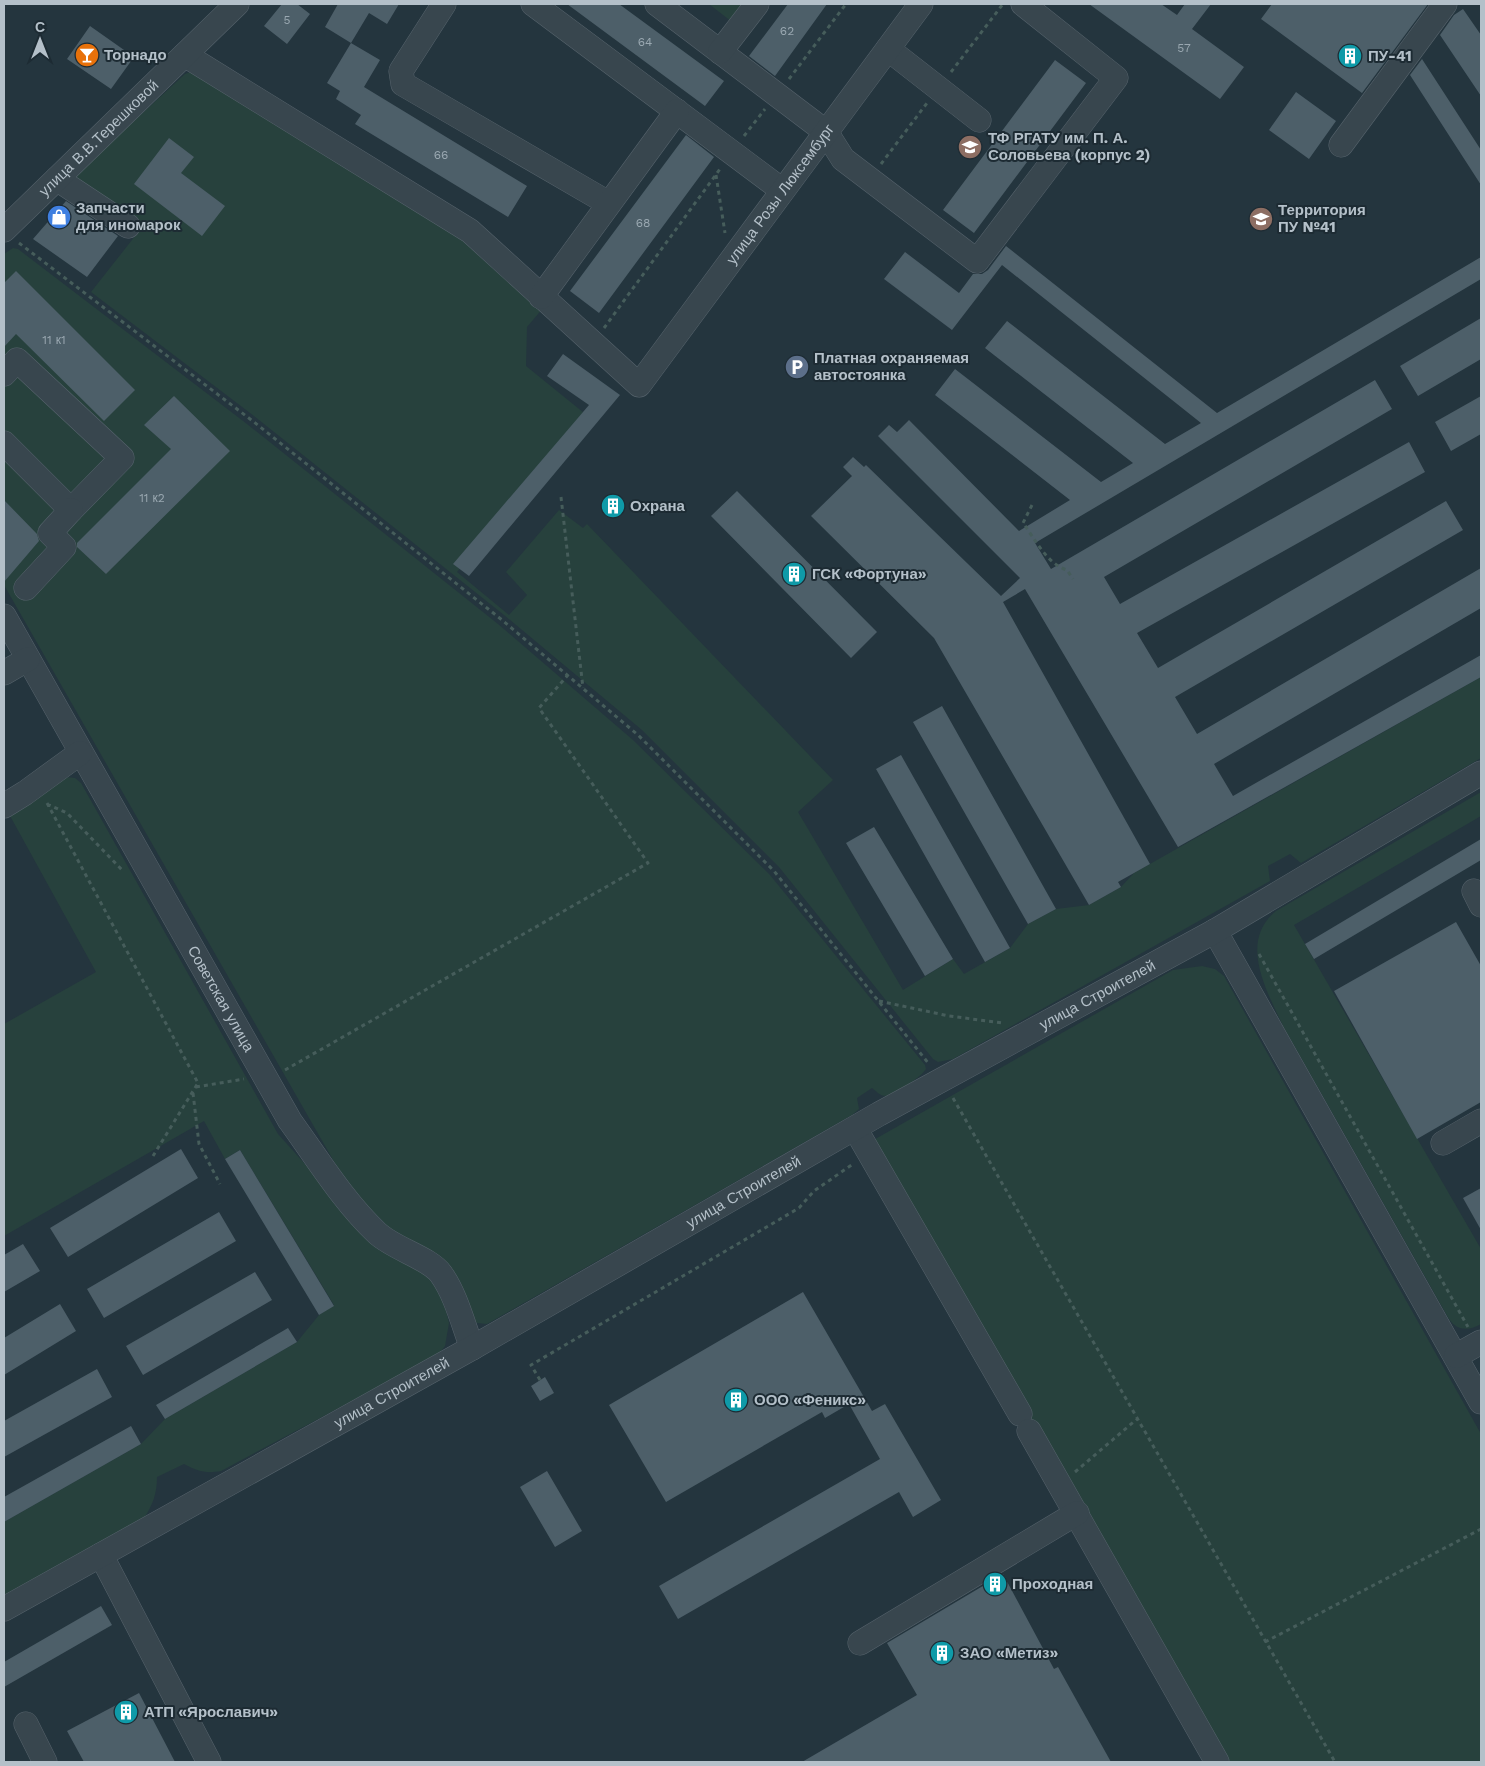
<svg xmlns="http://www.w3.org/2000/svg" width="1485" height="1766" viewBox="0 0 1485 1766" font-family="'Work Sans',sans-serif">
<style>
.green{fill:#27413d}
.building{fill:#4d5f69}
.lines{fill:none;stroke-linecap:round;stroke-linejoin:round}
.minor-casing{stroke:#56636c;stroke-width:25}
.path{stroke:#465d5b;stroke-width:3;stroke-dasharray:4 4;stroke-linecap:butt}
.minor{stroke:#38464e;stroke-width:24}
.labels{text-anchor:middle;stroke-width:4;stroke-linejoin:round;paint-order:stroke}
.number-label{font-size:12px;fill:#9aa8b1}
.poi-label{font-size:15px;font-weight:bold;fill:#b4c0c9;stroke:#1d2b33;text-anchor:start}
.street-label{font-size:15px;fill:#b4c0c9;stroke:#1d2b33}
</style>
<rect width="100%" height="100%" fill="#24353e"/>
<!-- green -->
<path class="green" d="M709 4H746L732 22Z
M196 70 466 234 544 307 527 327 526 366 589 417 457 572 509 615 527 595 506 572 559 510 583 528 587 524 833 780 798 812 903 990 953 959 964 974 1010 948 1028 924 1056 909 1089 905 1121 887 1134 873 1481 677V758L1301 863 1290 854 1268 866 1270 881 953 1059 938 1062 933 1059 779 867 642 730 504 615 254 416 91 292 143 226 70 180 185 74Z
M13 248 18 249 247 424 498 624 633 740 770 875 925 1065 926 1069C921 1077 895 1095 886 1096 880 1096 876 1091 872 1088L857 1098 859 1109 852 1115 487 1324 477 1323 374 1214 340 1172 4 585V254Z
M66 777 75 778 81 783 278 1134 385 1253 427 1275 441 1291 449 1323 445 1346 438 1355 221 1471C206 1474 197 1471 184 1464L157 1477C157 1493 153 1505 144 1518L4 1596V1522L141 1444 165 1419 297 1342 319 1315 334 1305 240 1150 225 1159 204 1121 4 1236V1024L96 972 9 814Z
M1481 792V816L1294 925 1481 1249V1324C1469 1331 1457 1331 1449 1319L1283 1026C1267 991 1238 942 1276 911Z
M1202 966 1215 969 1224 976 1481 1434V1762H1225L1080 1496 1063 1476 870 1142 1173 970Z"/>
<!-- building -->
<path class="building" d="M282 4H297L310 14 287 44 264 26Z
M338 4H399L387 24 369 13 351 43 325 27Z
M567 4H619L724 81 705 106Z
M788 4H827L775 76 749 56Z
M1089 4H1161L1177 15 1185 4H1211L1192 29 1244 67 1220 99Z
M1272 4H1428L1362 93 1261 19Z
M1463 9 1481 35V96L1440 35 1454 15Z
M90 26 134 57 111 89 67 59Z
M351 43 380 60 364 87 527 186 508 217 355 124 361 115 336 99 340 91 327 83Z
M1422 59 1481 150V185L1410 75Z
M1055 60 1086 83 974 233 943 210Z
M1296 92 1336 121 1309 159 1269 130Z
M686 135 714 157 599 313 570 291Z
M169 138 194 157 181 173 225 206 202 236 134 184Z
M66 201 118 236 87 277 33 239Z
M1006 246 1217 413 1481 257V279L1035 543 1051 569 1375 380 1392 409 1104 577 1120 604 1409 442 1425 472 1137 633 1158 668 1446 501 1463 530 1175 697 1197 734 1481 568V608L1214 764 1233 796 1481 655V677L1178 847 1025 589 1003 602 1150 864 1118 882 1121 887 1089 905 934 638 811 516 852 476 843 467 853 457 864 467 866 465 1001 596 1020 578 878 436 889 425 897 432 909 420 1019 531 1070 500 935 395 955 369 1101 482 1133 463 985 348 1007 321 1165 444 1201 423 1002 265 952 330 884 279 905 252 959 293 973 274H982L988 270Z
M16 271 135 390 104 421 16 334 4 347V283Z
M1481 318V359L1418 396 1400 366Z
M563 354 620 395 469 576 453 564 589 405 547 376Z
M174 396 230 451 106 574 77 547V543L171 449 144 425Z
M1481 396V434L1451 451 1435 422Z
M737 491 877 632 851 658 711 516Z
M4 500 37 534 39 541 4 582Z
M942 706 1056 909 1028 924 913 722Z
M901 755 1010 948 985 962 876 769Z
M874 827 953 959 925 976 846 843Z
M1481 839V860L1314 959 1305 944Z
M1456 922 1481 966V1102L1417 1139 1334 991Z
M181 1149 198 1178 68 1257 50 1228Z
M240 1150 334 1306 319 1315 225 1159Z
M1481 1188V1230L1463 1198Z
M219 1212 236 1241 104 1318 87 1289Z
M23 1244 40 1271 4 1292V1255Z
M255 1272 272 1300 143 1375 126 1346Z
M803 1292 872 1411 885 1404 941 1500 913 1517 899 1492 678 1619 659 1586 880 1459 849 1404 825 1418 822 1412 666 1502 609 1405Z
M60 1304 76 1331 4 1375V1338Z
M288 1328 297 1342 165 1419 156 1405Z
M97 1369 112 1397 4 1457V1421Z
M545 1377 554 1393 540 1401 531 1386Z
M131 1426 141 1444 4 1522V1497Z
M547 1471 582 1531 555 1547 520 1487Z
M1003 1574 1054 1669 1058 1667 1111 1762H802L917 1695 887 1643Z
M101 1606 112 1625 4 1687V1662Z
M139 1693 175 1762H84L67 1731Z"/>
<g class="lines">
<!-- minor casing -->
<g class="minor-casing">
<g id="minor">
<path d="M444 4 401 71 403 84 608 203"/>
<path d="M533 4 782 190"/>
<path d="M657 4 826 132 843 159 977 261 1116 78 1023 4"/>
<path d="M888 49 979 120"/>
<path d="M720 52 757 4"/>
<path id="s1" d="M185 55 470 231 639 385 921 4"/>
<path d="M1341 145 1445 4"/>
<path d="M57 179 128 226"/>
<path id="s2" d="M4 230 237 4"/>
<path d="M541 297 677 111"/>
<path d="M4 374 17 360 122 458 71 510 4 443"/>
<path d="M26 588 64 547 50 533 71 510"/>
<path id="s3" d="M4 616 290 1121C317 1158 343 1201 377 1233 394 1249 430 1258 441 1274 456 1295 463 1324 472 1348"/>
<path d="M4 673 28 659"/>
<path d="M4 806 25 793 80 753"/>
<path d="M1474 891 1481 905"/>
<path d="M1215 931 1481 1402"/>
<path d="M856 1130 1020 1414"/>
<path d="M1443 1143 1481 1121"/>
<path d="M1456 1356 1481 1342"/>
<path d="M1029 1431 1217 1762"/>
<path d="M101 1555 209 1762"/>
<path id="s4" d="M4 1609 472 1348 879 1114 1215 931 1481 773"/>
<path d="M860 1643 1077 1513"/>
<path d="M26 1724 45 1762"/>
</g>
</g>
<!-- path -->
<path class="path" d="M951 72 1003 4
M789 79 846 4
M744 136 765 109
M881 164 927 103
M716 175 725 233
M19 243 254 422 502 620 638 735 774 871 929 1064
M604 328 720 169
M561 497 583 688
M1032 505 1023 523C1035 539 1047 564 1067 570L1073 579
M47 803 198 1083 153 1156
M47 804 67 813 124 872
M1259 954 1468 1327
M879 1001 949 1016 1003 1023
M285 1070 648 863 539 708 568 675
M196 1087 244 1079
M193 1093 199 1144 220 1184
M953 1098 1335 1762
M540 1380 531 1365 799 1208 814 1191 853 1164
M1075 1472 1137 1419
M1265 1642 1481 1529"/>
<!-- minor -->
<use href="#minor" class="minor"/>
</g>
<!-- icons -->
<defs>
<g id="bar-disc" transform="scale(1.25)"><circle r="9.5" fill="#e8710a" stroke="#1d2b33"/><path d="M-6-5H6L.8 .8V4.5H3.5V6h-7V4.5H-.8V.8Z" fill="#fff"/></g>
<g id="building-disc" transform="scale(1.25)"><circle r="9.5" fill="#0f9aa8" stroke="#1d2b33"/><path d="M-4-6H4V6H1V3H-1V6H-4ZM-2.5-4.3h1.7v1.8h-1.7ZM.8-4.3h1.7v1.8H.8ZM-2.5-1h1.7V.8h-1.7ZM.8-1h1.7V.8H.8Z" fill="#fff"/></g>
<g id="university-disc" transform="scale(1.25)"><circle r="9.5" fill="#8d6e63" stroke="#1d2b33"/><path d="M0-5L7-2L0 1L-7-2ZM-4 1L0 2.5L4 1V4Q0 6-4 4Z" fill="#fff"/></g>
<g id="shop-disc" transform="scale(1.25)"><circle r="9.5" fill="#3f7fe0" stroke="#1d2b33"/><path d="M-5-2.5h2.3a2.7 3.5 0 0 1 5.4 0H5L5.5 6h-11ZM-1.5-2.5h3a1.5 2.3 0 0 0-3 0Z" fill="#fff"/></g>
<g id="parking-disc" transform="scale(1.25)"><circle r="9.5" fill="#5c6f8a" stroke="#1d2b33"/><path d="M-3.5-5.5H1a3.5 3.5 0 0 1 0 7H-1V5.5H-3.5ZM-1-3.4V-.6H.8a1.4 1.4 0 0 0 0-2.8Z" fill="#fff"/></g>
</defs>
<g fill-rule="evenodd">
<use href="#bar-disc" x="87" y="55"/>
<use href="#building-disc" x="1350" y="56"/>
<use href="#university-disc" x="970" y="147"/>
<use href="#shop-disc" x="59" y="217"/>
<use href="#university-disc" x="1261" y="219"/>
<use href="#parking-disc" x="797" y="367"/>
<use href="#building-disc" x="613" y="506"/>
<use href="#building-disc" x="794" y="574"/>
<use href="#building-disc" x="736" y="1400"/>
<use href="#building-disc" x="995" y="1584"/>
<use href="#building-disc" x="942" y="1653"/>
<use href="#building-disc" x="126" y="1712"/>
</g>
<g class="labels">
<!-- number labels -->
<g class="number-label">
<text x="287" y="24">5</text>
<text x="787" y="35">62</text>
<text x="645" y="46">64</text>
<text x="1184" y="52">57</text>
<text x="441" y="159">66</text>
<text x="643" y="227">68</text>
<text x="54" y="344">11 к1</text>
<text x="152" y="502">11 к2</text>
</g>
<!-- poi labels -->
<g class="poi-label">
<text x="104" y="60">Торнадо</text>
<text x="1368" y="61">ПУ-41</text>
<text x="988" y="143">ТФ РГАТУ им. П. А.<tspan x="988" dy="17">Соловьева (корпус 2)</tspan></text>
<text x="76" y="213">Запчасти<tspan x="76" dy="17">для иномарок</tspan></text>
<text x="1278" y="215">Территория<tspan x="1278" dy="17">ПУ №41</tspan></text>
<text x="814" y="363">Платная охраняемая<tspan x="814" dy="17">автостоянка</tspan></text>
<text x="630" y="511">Охрана</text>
<text x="812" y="579">ГСК «Фортуна»</text>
<text x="754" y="1405">ООО «Феникс»</text>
<text x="1012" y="1589">Проходная</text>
<text x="960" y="1658">ЗАО «Метиз»</text>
<text x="144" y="1717">АТП «Ярославич»</text>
</g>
<!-- street labels -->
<g class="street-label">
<text dy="5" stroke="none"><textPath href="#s2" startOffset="132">улица В.В.Терешковой</textPath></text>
<text dy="5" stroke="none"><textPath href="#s1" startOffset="801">улица Розы Люксембург</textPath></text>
<text dy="5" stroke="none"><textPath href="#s4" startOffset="1254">улица Строителей</textPath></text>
<text dy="5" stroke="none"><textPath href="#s3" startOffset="440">Советская улица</textPath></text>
<text dy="5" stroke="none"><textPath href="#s4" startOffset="849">улица Строителей</textPath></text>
<text dy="5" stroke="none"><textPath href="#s4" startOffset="444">улица Строителей</textPath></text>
</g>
</g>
<!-- border -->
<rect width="1485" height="1766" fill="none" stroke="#b4c0c9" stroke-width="10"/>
<!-- north arrow -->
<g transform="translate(40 40)" stroke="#1d2b33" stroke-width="4" paint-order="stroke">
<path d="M0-4L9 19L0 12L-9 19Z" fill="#b4c0c9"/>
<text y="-8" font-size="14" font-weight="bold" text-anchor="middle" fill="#b4c0c9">С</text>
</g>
</svg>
